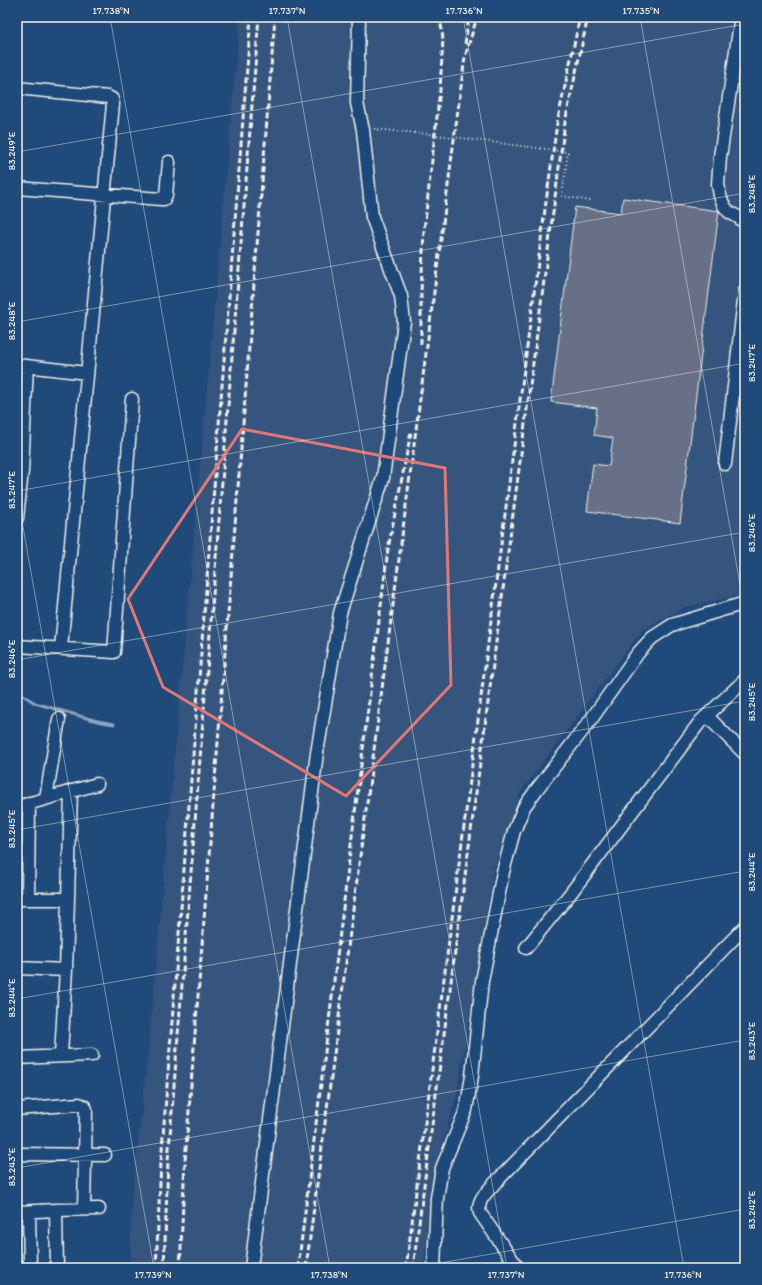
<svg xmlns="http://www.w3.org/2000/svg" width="762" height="1285" viewBox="0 0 762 1285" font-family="Itim,sans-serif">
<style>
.built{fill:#35557e}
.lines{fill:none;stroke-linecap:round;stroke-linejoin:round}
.stream{stroke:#8ca5be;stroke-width:3}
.building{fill:#677087;stroke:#f4f1e8}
.minor-casing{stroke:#f4f1e8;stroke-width:15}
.path{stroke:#f4f1e8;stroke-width:2;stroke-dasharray:1 3;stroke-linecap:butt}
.minor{stroke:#1f4a7a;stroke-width:12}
.rail{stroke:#f4f1e8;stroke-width:3;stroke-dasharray:6 3;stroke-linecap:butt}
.path-bridge{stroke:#f4f1e8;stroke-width:2;stroke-dasharray:1 3;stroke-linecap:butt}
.marked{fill:none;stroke:#e27875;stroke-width:3;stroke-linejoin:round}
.ticks{fill:none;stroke:#f4f1e8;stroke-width:1;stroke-opacity:0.45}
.neatline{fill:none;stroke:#f4f1e8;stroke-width:1.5}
.ticks-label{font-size:10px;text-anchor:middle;fill:#f4f1e8}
</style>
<rect width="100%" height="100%" fill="#1f4a7a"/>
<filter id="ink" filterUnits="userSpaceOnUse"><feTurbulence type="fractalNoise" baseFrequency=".025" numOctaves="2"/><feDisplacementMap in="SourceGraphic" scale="8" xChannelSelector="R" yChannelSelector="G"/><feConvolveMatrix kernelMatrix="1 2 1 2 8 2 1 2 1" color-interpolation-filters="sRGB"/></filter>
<g filter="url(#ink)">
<!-- built -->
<path class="built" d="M240 17H745V594L685 607 642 630 520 793 494 867 457 1094 439 1154 423 1268H130L132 1199 149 1043Z"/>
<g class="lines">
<!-- stream -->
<path class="stream" d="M17 691 35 703 97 721 114 724"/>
</g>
<!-- building -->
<path class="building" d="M623 198 719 211 680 523 587 511 593 464 609 466 613 438 594 435 597 408 551 402 575 207 621 213Z"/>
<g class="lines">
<!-- minor casing -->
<g class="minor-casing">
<path id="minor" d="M741 17 720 157 718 184 720 196 724 206 729 212 738 217 745 223
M17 88 108 97 112 99 113 104 61 648
M17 188 161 199H164L166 195 169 162
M17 365 87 373
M725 464 745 291
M17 518 22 471 27 366
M17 646 114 652 132 399
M707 716 745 754
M46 798 59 719
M17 807 97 784
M28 898 29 803
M17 899H68
M526 948 570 894 700 722 745 680
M17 968 66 970
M61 1055 66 970 71 791
M17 1058 92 1055
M17 1109 79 1104 84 1106 86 1109 84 1209
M17 1154 105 1155
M56 1210 57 1268
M17 1212 56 1210 99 1209
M29 1212 30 1268
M251 1268 317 753 340 613 383 478 404 322 401 296 372 217 363 130 357 103 359 17
M434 1268 437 1198 442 1168 466 1110 472 1076 482 981 503 872 514 831 524 807 537 789 590 721 638 653 652 638 672 625 745 603
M518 1268 480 1213C476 1201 486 1193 494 1184L745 927"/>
</g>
<!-- path -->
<path class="path" d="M374 129 429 134
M568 152 562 196 591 201"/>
<!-- minor -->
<use href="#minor" class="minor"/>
<!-- rail -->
<path class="rail" d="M465 44 469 17
M421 344V292L424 230 440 90 443 39 440 17
M156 1268 161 1162 251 17
M164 1268 168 1161 259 17
M180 1268 185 1161 275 17
M298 1268 388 549 411 432
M306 1268 460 94 465 57 477 17
M406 1268 546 202 557 123 580 17
M413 1268 565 122 588 17"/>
<!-- path-bridge -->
<path class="path-bridge" d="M429 134 568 152"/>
</g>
</g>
<!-- marked area -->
<path class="marked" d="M242 429 445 468 451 685 346 796 163 687 128 599Z"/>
<!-- ticks -->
<path class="ticks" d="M110 17 330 1268M287 17 507 1268M463 17 684 1268M640 17 745 613M17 152 745 24M17 322 745 193M17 491 745 363M17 493 154 1268M17 660 745 532M17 830 745 701M17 999 745 871M17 1168 745 1040M412 1268 745 1209"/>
<!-- margin -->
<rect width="762" height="1285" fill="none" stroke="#1f4a7a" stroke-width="44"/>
<rect x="22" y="22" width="718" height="1241" class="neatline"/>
<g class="ticks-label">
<text x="111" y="14">17.738°N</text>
<text x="287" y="14">17.737°N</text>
<text x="464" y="14">17.736°N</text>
<text x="641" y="14">17.735°N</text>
<text transform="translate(11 151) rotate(-90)" y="4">83.249°E</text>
<text transform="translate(751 194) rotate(-90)" y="4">83.248°E</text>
<text transform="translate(11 321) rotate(-90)" y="4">83.248°E</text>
<text transform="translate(751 363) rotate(-90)" y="4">83.247°E</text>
<text transform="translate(11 490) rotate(-90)" y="4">83.247°E</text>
<text transform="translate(751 533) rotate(-90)" y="4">83.246°E</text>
<text transform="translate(11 659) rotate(-90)" y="4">83.246°E</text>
<text transform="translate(751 702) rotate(-90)" y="4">83.245°E</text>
<text transform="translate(11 829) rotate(-90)" y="4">83.245°E</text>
<text transform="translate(751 872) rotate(-90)" y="4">83.244°E</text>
<text transform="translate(11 998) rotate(-90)" y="4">83.244°E</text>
<text transform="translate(751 1041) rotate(-90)" y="4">83.243°E</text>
<text transform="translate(11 1167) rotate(-90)" y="4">83.243°E</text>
<text transform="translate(751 1210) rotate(-90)" y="4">83.242°E</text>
<text x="153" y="1278">17.739°N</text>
<text x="329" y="1278">17.738°N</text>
<text x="506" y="1278">17.737°N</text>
<text x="683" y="1278">17.736°N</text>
</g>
</svg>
